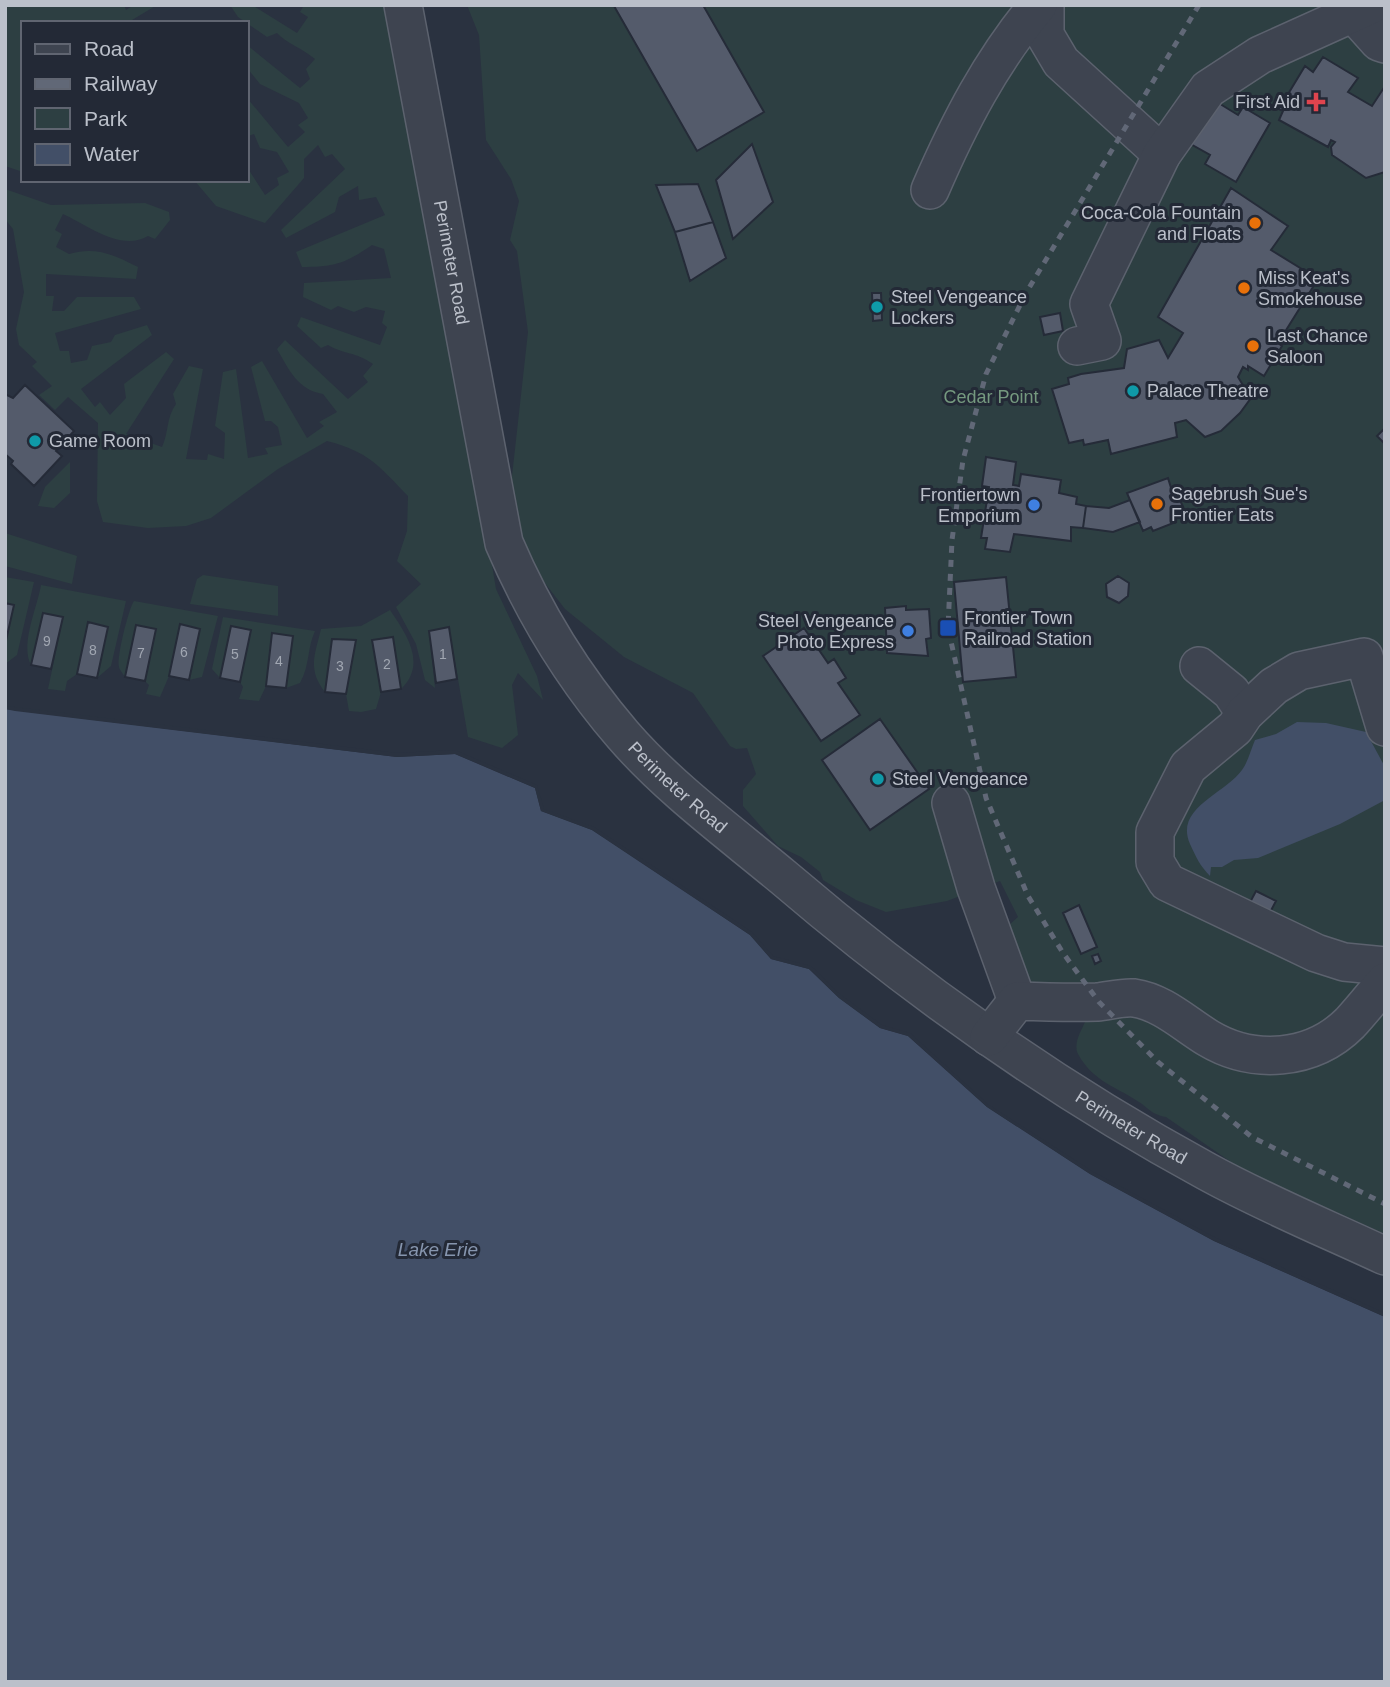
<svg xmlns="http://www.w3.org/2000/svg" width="1390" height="1687" viewBox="0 0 1390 1687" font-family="Helvetica,sans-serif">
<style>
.green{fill:#2d3f42}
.water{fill:#424f67}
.pier{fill:#2a3240}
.building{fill:#545b6b;stroke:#252b38;stroke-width:2}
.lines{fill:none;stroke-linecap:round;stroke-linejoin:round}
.minor-casing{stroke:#5c626e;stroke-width:40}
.minor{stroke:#3e4450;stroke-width:37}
.rail{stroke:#616877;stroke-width:5;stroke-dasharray:7 7;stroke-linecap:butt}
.health-dot{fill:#e0444e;stroke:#232936;stroke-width:2.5}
.food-dot{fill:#e8710a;stroke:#232936;stroke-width:2.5}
.culture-dot{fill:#0f9aa8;stroke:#232936;stroke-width:2.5}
.shop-dot{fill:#3f7fe0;stroke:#232936;stroke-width:2.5}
.transit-dot{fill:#1a4fb4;stroke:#232936;stroke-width:2.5}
.labels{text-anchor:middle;stroke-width:6;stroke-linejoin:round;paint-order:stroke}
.number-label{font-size:14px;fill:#a1a7b2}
.poi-label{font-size:18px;fill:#bbc0ca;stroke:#232936;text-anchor:start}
.street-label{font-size:18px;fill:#bbc0ca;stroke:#232936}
.park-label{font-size:18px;fill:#75997f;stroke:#232936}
.water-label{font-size:19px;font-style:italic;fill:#8695ae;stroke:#232936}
</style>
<rect width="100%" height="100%" fill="#2a3240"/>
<!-- green -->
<path class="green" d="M5 5H124L126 10 134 5H157L127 23H23V172L5 166Z
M230 5H252L297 33 308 17 300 12 304 5H384L477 475 496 589 537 676 543 700 518 673 512 685 518 735 502 748 468 737 449 627 429 631 435 688 425 680 416 644 396 607 421 584 397 561 407 531 408 496C378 465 369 452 327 441L278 469 211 518 186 526 148 528 103 522 97 501 98 423 68 397 55 410 39 395 52 386 32 366 37 362 19 345 16 329 24 292 13 229 5 219V189L51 205 145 203 169 212 170 220 155 239 148 236C121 252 87 225 63 214L55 230 62 234 56 247 69 254C96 246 114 255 138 267L136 279 46 274V296H54L52 311H64L77 297H134L141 309 55 333 60 351H69L71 363 87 360 92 346 111 342 115 335 147 325 152 335 81 389 95 407 100 402 110 415 126 398 124 384 166 352 174 359 126 434 162 447C169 432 166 418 176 404L173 394 189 366 203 369 186 459 207 460 208 454 224 459 225 433 215 426 223 372 236 369 248 458 268 454 265 448 282 445 278 427 271 421H265L251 367 262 361 307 438 324 426 319 422 337 412 323 394C298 390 289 370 277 349L285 340 348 399 368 382 363 376 373 364C354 351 345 355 328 345L321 348 297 326 301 317 380 345 387 327 382 323 385 311 366 307 354 312 338 306 331 310 303 297 304 283 391 278 384 249 372 245C346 263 335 267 302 267L296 252 385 215 376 197 359 200 358 186 339 197 335 212 286 238 281 230 345 169 332 154 325 157 318 145 304 159V178L265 223 216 206 194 180H247V167L265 195 279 185 277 178 289 172 277 152 260 148 254 134 248 136 247 98 288 147 305 132 298 125 308 118 299 103 260 84 247 68V45L300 88 310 79 306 69 315 59C302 48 286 43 277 33L267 37 238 17Z
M467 5H1385V1234L1244 1171 1166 1117C1154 1115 1151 1111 1142 1104 1118 1087 1094 1083 1078 1054 1073 1044 1081 1031 1085 1022L1071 1002 1031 988 1009 925 1018 917 1000 881 947 901 886 912 856 900 823 880 820 872 801 857 778 846 743 806V790L756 774 747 748 736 749 730 746 693 693 624 657 565 609 527 560 511 485 528 332 517 251 510 240 519 201 511 179 486 140 479 35Z
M70 462V493L54 508 38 506 45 487Z
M5 533 77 556 72 584 5 566Z
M203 575 278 586V616L190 604 197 579Z
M5 577 34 582 17 655 5 664V645L14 606 5 603Z
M41 585 126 601 111 666 97 678 108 627 88 622 77 674 67 681 65 691 48 689 63 618 43 613 31 665C20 645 37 608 41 585Z
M134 601 218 616 202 677 189 680 200 629 180 624 169 676 160 697 146 694 149 685 145 681 156 629 136 625 125 677C124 675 119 669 119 667 116 659 129 607 134 601Z
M390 610C407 635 427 664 401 689L393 637 373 640 381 692 376 709 361 712 349 711 346 694 355 641 325 692C307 669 315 655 321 629L361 626Z
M223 617 315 631C307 648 310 665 300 683L286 688 293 636 272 634 266 686 259 701 239 699 243 687 240 682 251 630 231 626 220 678 212 669Z"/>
<!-- water -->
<path class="water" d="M5 709 397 757 455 754 535 788 541 811 592 830 750 935 771 959 809 969 839 998 880 1028 908 1036 987 1107 1090 1174 1214 1241 1385 1317V1682H5Z
M1297 722 1326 723 1366 732 1385 767V800L1340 824 1258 858 1234 860 1222 867H1211L1210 876C1200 866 1196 857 1190 844 1174 808 1225 794 1242 770 1248 762 1251 749 1255 740L1276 734Z"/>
<!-- pier -->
<path class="pier" d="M6 706 397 753 455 750 537 785 544 809 594 827 752 932 773 956 811 966 841 995 882 1025 910 1033 989 1105 1092 1171 1216 1238 1385 1313V1317L1214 1241 1090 1174 987 1107 908 1036 880 1028 839 998 809 969 771 959 750 935 592 830 541 811 535 788 455 754 397 757 15 711 5 709Z"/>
<!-- building -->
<path class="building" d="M703 5 764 112 697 151 614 6Z
M1323 57 1358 78 1348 92 1372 106 1385 86V172L1366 178 1332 155 1331 147 1335 142 1331 140 1328 147 1279 120 1283 111 1279 109 1305 66 1313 72Z
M1212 99 1238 115 1243 107 1270 123 1236 182 1205 164 1210 155 1187 142Z
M752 144 773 202 733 239 716 180Z
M698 184 713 222 675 232 656 185Z
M1231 188 1288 226 1271 250 1318 279 1278 343 1282 346 1264 376 1248 366V370L1243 367 1238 377 1251 398 1240 413 1221 431 1205 437 1186 420 1175 423 1177 437 1111 454 1108 440 1084 445 1083 440 1069 443 1052 389 1069 384 1068 378 1081 374 1124 368 1127 349 1159 340 1168 358 1183 333 1158 317Z
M713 222 726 258 690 281 675 232Z
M872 293H881L882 320 873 321Z
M1060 313 1063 331 1044 335 1040 317Z
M25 385 74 431 56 451 62 456 34 486 11 464 13 461 5 454V394L13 398Z
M1385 428V444L1377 436Z
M986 457 1016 462 1013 485 1019 486 1021 474 1061 480 1059 493 1077 497 1076 504 1086 506 1083 528 1071 527V541L1014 534 1010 552 985 549 987 538H981L989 487 982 486Z
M1168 478 1172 491 1176 490 1183 507 1177 509 1179 515 1174 517 1176 522 1153 531 1151 527 1143 531 1127 493Z
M1130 500 1140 522 1113 532 1083 528 1086 506 1109 508Z
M1118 576 1129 583 1128 596 1119 603 1107 597 1106 584Z
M1006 577 1016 677 963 682 954 582Z
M5 603 14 605 5 645Z
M906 606V610L929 609 931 638 926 639 928 656 887 653 885 608Z
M43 613 63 617 51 669 31 665Z
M88 622 108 627 97 678 77 674Z
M180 624 200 629 189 680 169 676Z
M136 625 156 629 145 681 125 677Z
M231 626 251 630 240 682 220 678Z
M449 627 457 679 436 683 429 631Z
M804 628 828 663 834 659 846 678 838 683 860 715 821 741 763 656Z
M272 633 293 636 286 688 266 686Z
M393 637 401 689 381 692 372 640Z
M332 639 356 640 346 694 325 692Z
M880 719 929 789 870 830 822 760Z
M1256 891 1276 901 1267 918 1247 908Z
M1079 905 1097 947 1081 954 1063 913Z
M1098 954 1101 961 1095 964 1092 956Z"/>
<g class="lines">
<!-- minor casing -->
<g class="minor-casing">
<g id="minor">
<path id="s1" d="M403 5 504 543C534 613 573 677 623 735 669 788 729 832 783 877 914 989 1055 1089 1206 1171 1264 1203 1325 1228 1385 1256"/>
<path d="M1045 5V35L1061 62 1162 154"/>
<path d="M1353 13 1379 42 1385 44"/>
<path d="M930 190C959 123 991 61 1038 5"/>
<path d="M1077 346 1102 341 1089 304 1162 154 1208 89 1260 55 1371 5"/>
<path d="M1199 666 1231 692 1245 713"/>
<path d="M1385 727 1364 657 1299 671 1274 686 1245 713 1235 728 1188 767 1155 832V862L1167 882 1316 953 1344 962 1385 966"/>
<path d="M951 803 976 888 1017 1001"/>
<path d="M989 1037 1017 1001C1043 1002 1070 1003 1097 1002 1108 1001 1122 997 1134 998 1162 1002 1185 1024 1208 1038 1253 1065 1312 1061 1350 1023 1362 1010 1373 996 1385 982"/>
</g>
</g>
<!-- minor -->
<use href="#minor" class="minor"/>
<!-- rail -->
<path class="rail" d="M1199 5 1026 293 986 374 963 460 952 540 948 628 986 798 1028 896 1063 953 1099 1002 1158 1062 1252 1137 1385 1204"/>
</g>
<!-- markers -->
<path class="health-dot" d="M1312.5 91.5h7v7h7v7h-7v7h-7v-7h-7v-7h7z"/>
<g class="food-dot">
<circle cx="1255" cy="223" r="7"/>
<circle cx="1244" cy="288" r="7"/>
<circle cx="1253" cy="346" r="7"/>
<circle cx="1157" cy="504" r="7"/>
</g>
<g class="culture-dot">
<circle cx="877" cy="307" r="7"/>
<circle cx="1133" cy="391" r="7"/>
<circle cx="35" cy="441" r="7"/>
<circle cx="878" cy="779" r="7"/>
</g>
<g class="shop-dot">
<circle cx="1034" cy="505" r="7"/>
<circle cx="908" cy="631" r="7"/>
</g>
<rect class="transit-dot" x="939" y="619" width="18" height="18" rx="3.5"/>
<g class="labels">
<!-- number labels -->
<g class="number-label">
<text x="47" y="646">9</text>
<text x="93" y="655">8</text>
<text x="184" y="657">6</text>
<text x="141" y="658">7</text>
<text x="235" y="659">5</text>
<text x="443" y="659">1</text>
<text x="279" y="666">4</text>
<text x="387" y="669">2</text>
<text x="340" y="671">3</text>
</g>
<!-- poi labels -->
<g class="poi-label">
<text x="1300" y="108" text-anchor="end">First Aid</text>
<text x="1241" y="219" text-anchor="end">Coca-Cola Fountain<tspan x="1241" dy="21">and Floats</tspan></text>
<text x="1258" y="284">Miss Keat's<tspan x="1258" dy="21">Smokehouse</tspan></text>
<text x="891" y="303">Steel Vengeance<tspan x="891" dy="21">Lockers</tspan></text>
<text x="1267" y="342">Last Chance<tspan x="1267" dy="21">Saloon</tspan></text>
<text x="1147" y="397">Palace Theatre</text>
<text x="49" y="447">Game Room</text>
<text x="1171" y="500">Sagebrush Sue's<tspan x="1171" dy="21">Frontier Eats</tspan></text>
<text x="1020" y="501" text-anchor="end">Frontiertown<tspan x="1020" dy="21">Emporium</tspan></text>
<text x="964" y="624">Frontier Town<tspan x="964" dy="21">Railroad Station</tspan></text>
<text x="894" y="627" text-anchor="end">Steel Vengeance<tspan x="894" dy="21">Photo Express</tspan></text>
<text x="892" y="785">Steel Vengeance</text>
</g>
<!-- street labels -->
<g class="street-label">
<text dy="6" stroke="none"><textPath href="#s1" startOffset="262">Perimeter Road</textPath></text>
<text dy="6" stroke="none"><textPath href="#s1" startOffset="850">Perimeter Road</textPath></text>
<text dy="6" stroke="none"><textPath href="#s1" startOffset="1418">Perimeter Road</textPath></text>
</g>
<!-- park labels -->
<g class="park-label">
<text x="991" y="403">Cedar Point</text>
</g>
<!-- water labels -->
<g class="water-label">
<text x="438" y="1256">Lake Erie</text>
</g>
</g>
<!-- border -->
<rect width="1390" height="1687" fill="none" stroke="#bbc0ca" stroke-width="14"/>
<!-- legend -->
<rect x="21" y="21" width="228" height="161" fill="#232936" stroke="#606571" stroke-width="2"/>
<rect x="35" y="44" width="35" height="10" fill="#3e4450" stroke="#606571" stroke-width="2"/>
<text x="84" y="56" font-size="21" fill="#bbc0ca">Road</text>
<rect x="35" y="79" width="35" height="10" fill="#616877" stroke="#606571" stroke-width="2"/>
<text x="84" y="91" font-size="21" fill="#bbc0ca">Railway</text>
<rect x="35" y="108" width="35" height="21" fill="#2d3f42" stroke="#606571" stroke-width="2"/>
<text x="84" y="126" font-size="21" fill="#bbc0ca">Park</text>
<rect x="35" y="144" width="35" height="21" fill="#424f67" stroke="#606571" stroke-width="2"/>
<text x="84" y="161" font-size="21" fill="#bbc0ca">Water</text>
</svg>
